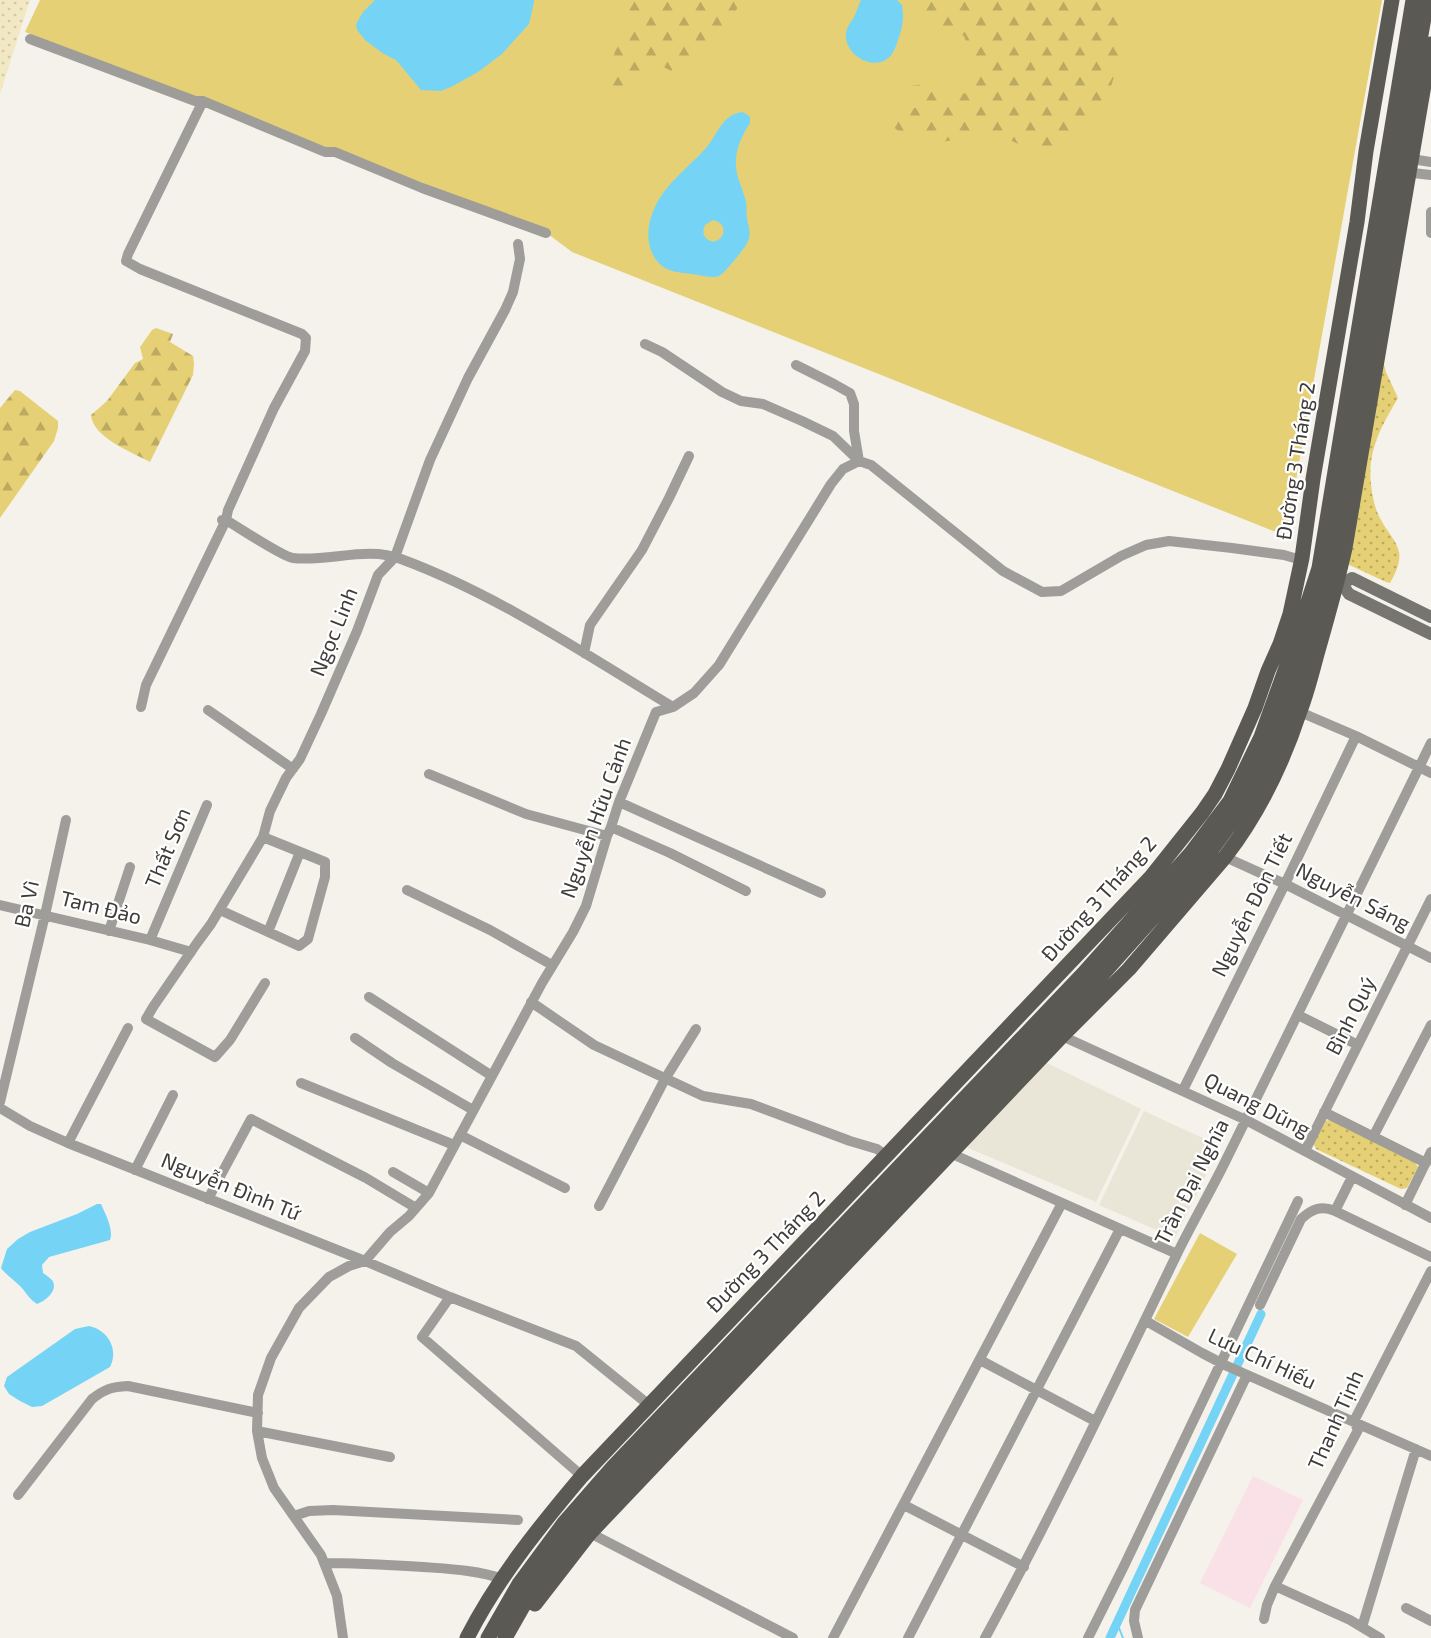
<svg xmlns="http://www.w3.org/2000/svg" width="1431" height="1638" viewBox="0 0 1431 1638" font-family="'Exo 2',sans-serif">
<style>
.commercial{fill:#fae0e7}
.built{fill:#e9e6d7}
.green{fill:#e6d075}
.forest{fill:url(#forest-firs)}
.sand{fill:url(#sand-dots)}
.park{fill:url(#park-dots)}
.water{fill:#75d4f5;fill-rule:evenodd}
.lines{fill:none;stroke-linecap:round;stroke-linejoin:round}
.stream{stroke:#75d4f5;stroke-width:2}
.canal{stroke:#75d4f5;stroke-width:9}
.street{stroke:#9e9d9a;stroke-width:10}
.secondary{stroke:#777570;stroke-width:12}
.primary{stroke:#5b5953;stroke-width:15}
.labels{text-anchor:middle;stroke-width:4.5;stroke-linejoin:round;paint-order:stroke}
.street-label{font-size:21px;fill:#3e3d3a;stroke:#fff}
</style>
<defs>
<pattern id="forest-firs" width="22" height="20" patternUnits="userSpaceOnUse" patternTransform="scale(1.5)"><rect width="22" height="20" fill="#e6d075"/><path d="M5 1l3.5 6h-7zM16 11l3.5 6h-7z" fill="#bcaa61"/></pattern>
<pattern id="sand-dots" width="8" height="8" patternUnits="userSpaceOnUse" patternTransform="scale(1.5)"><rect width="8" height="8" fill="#f2e8c3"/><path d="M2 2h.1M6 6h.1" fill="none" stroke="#d1c8a8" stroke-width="1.8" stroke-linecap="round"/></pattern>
<pattern id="park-dots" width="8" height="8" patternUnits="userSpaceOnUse" patternTransform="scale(1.5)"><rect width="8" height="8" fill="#e6d075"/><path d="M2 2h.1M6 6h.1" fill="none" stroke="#bcaa61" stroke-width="1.8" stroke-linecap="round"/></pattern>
</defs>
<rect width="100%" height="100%" fill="#f4f2ea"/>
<!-- commercial -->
<path class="commercial" d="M1253 1476 1303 1500 1250 1608 1200 1583Z"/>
<!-- built -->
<path class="built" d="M1045 1062 1141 1109 1096 1202 966 1147Z
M1144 1111 1220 1146 1175 1238 1099 1205Z"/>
<!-- green -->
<path class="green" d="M40 0H1382L1286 536 572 252 548 234 25 32Z
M1200 1233 1237 1254 1188 1337 1154 1319Z"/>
<!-- forest -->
<path class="forest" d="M633 0H742L730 21 707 48 686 66 671 71 642 55 638 59 645 81 618 97 603 92 600 85 609 77 615 51Z
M928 0H1127L1120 7 1116 19 1123 30 1122 49 1108 97 1070 145 1046 156 998 135 985 134 942 142 910 135 897 130 890 123 906 112 926 103 911 93 908 86 926 84 992 100 993 91H980L973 83 976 68 964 36 938 28 921 18 920 8Z
M156 328 173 334 170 342 193 356 194 363 193 375 150 462C132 452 93 438 91 415L107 401 135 363 143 359 140 347 152 330Z
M15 390 20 391 58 421V428L54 441 0 518V408Z"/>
<!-- sand -->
<path class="sand" d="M0 0H30L0 94Z"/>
<!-- park -->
<path class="park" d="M1379 345 1386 372 1398 398C1382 425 1367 451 1371 484 1372 496 1375 510 1381 520 1386 530 1397 541 1399 552 1401 562 1395 574 1390 583L1386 582 1345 563Z
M1331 1120 1414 1161 1418 1167 1407 1188 1401 1189 1316 1149 1313 1143 1323 1121Z"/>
<!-- water -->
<path class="water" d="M375 0H534V2L529 24 502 54 478 72 453 86 441 91 421 90 396 60 384 54 366 41 357 30 356 24 363 12Z
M861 0H897L902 5C904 17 903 26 899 37 897 43 895 50 892 54 876 76 839 53 847 29 848 25 852 21 854 17 857 11 858 6 861 0Z
M743 112 750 117V123C743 134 736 147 736 161 735 175 742 187 746 201 747 207 746 213 747 219 749 228 752 236 746 245 743 250 724 274 719 276 712 279 700 275 692 274 683 273 669 272 662 266 644 251 646 226 655 207 666 183 689 167 706 148 718 134 722 114 743 112ZM713 220C734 225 719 249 707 239 702 235 703 230 705 225Z
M97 1204H101C105 1213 114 1230 110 1240L49 1257 42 1265 43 1273C46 1275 49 1277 52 1280 59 1290 46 1301 37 1304 29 1299 26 1292 20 1286 13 1279 6 1275 1 1268L7 1249 18 1239 30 1232 77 1214Z
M89 1326C108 1330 119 1349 110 1367L42 1406 32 1407 20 1401 9 1394 4 1386 7 1377 75 1329Z"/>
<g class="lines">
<!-- stream -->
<path class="stream" d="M1117 1623 1123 1638"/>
<!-- canal -->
<path class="canal" d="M1110 1638 1261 1314"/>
<!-- street -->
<path class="street" d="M30 39 195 101H203L325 152H335L422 188 546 233
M1405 158 1431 162
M1404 172 1431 175
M1431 212V233
M645 344 662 352 722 392 741 401 763 404 802 421 833 436 859 461 854 431V404L850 393 834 384 796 365
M222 520H226C238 527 283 557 293 558 329 562 367 546 401 559 498 595 585 654 673 707
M584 653 590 625 642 550 669 498 689 456
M141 707 146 685 226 520 228 510 274 408 305 351 306 338 302 334 140 269 126 261 128 254 203 101
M208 710 293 769
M1300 712 1356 736 1431 773
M429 774 526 814 607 836
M619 802 821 893
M611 827 670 853 746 891
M1225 857 1285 884 1431 958
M407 890 490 930 552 965
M0 905 150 940 191 952
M220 910 299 946 308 939 325 877V862L263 837
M109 931 130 867
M268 932 300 852
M150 940 207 805
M265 983 230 1040 215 1057 146 1019 153 1007 197 943 211 924 263 837 270 811 286 778 300 759 321 714 357 631 378 575 395 557 430 460 468 378 505 310 513 292 520 259 518 244
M369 997 492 1076
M531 1002 594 1045 703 1096 751 1104 850 1141 877 1149 887 1156
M1298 1015 1358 1045
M1062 1036 1246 1120 1431 1218
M355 1038 392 1063 473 1110
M301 1083 454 1145
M1183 1090 1285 884 1356 736
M0 1102 45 915 66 820
M0 1108 30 1126 68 1143 365 1261 450 1297 576 1346 649 1405
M1324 1112 1426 1163
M460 1135 565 1188
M1373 1137 1431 1025
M68 1143 128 1028
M1305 1151 1431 899
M950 1153 1177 1254
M135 1170 173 1095
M393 1172 429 1193
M208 1199 251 1119 366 1178 416 1208
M1405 1205 1431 1152
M599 1206 665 1079 696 1029
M1335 1211 1352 1177
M450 1297 422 1337 582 1476
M1260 1305 1301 1219C1312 1209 1321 1205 1335 1211L1431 1257
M1146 1321 1202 1353 1227 1366 1431 1456
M980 1360 1095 1421
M257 1431 390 1457
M18 1495 92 1399C105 1389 111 1387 128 1386L258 1413
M904 1505 1024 1567
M294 1516 309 1511 333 1510 518 1520
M590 1533 793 1638
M324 1563C357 1563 390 1565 423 1567 450 1569 477 1570 503 1579
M1275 1586 1350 1620 1380 1638
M1406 1608 1431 1621
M1264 1619 1267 1605 1275 1586 1358 1430 1354 1421 1431 1271
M1362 1627 1416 1449
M343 1638 337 1596 321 1555 274 1488 262 1458 257 1431 258 1395 271 1358 299 1308 329 1277 349 1266 365 1261 390 1232 409 1216 429 1193 542 983 573 932 586 906 607 836 611 827 619 802 656 712 673 707 694 693 719 665 831 484 843 469 859 461 871 465 1003 571 1042 592 1061 591 1121 556 1146 545 1169 541 1232 548 1284 555 1301 560
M833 1638 1062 1203
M908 1638 1120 1229
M985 1638C1053 1513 1114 1384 1176 1256 1192 1223 1211 1191 1227 1158 1295 1020 1363 881 1431 743
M1088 1638 1124 1566 1298 1201
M1138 1638 1134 1621 1135 1610 1247 1375"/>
<!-- secondary -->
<path class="secondary" d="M1338 581 1342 584 1349 594 1431 634
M1342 584 1352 578 1431 617"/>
<!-- primary -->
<path class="primary" d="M535 1604 590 1533 1062 1036 1129 969 1225 857C1258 814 1283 763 1300 711 1307 693 1312 673 1317 654 1327 619 1337 584 1345 548L1431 44
M467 1638C497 1579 539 1527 582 1476L1151 877 1202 813 1215 794 1228 769 1255 708 1268 671 1280 644 1290 614 1302 558 1313 479 1357 222 1366 151 1392 0
M488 1638 519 1584 564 1523 613 1467 1083 974 1191 853 1230 801 1261 737 1292 651 1319 568 1413 0
M505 1638 530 1594 573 1533 623 1478 1092 986 1201 864 1244 805 1275 741 1328 576 1427 0"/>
</g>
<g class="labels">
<!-- street labels -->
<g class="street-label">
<text transform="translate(1296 461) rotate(-81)" y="7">Đường 3 Tháng 2</text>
<text transform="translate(334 632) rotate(-68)" y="7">Ngọc Linh</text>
<text transform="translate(596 818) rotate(-70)" y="7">Nguyễn Hữu Cảnh</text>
<text transform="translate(168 848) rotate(-67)" y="7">Thất Sơn</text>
<text transform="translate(1353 897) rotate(27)" y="7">Nguyễn Sáng</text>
<text transform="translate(1099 899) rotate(-48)" y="7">Đường 3 Tháng 2</text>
<text transform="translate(27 904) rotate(-77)" y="7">Ba Vì</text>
<text transform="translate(1252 905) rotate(-64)" y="7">Nguyễn Đôn Tiết</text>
<text transform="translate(101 908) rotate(14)" y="7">Tam Đảo</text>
<text transform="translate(1351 1016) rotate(-63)" y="7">Bình Quý</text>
<text transform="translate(1257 1105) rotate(27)" y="7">Quang Dũng</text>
<text transform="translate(1192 1182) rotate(-63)" y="7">Trần Đại Nghĩa</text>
<text transform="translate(231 1187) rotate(22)" y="7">Nguyễn Đình Tứ</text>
<text transform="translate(766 1252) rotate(-46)" y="7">Đường 3 Tháng 2</text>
<text transform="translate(1262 1359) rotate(25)" y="7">Lưu Chí Hiếu</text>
<text transform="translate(1336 1420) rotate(-66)" y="7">Thanh Tịnh</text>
</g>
</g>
</svg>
